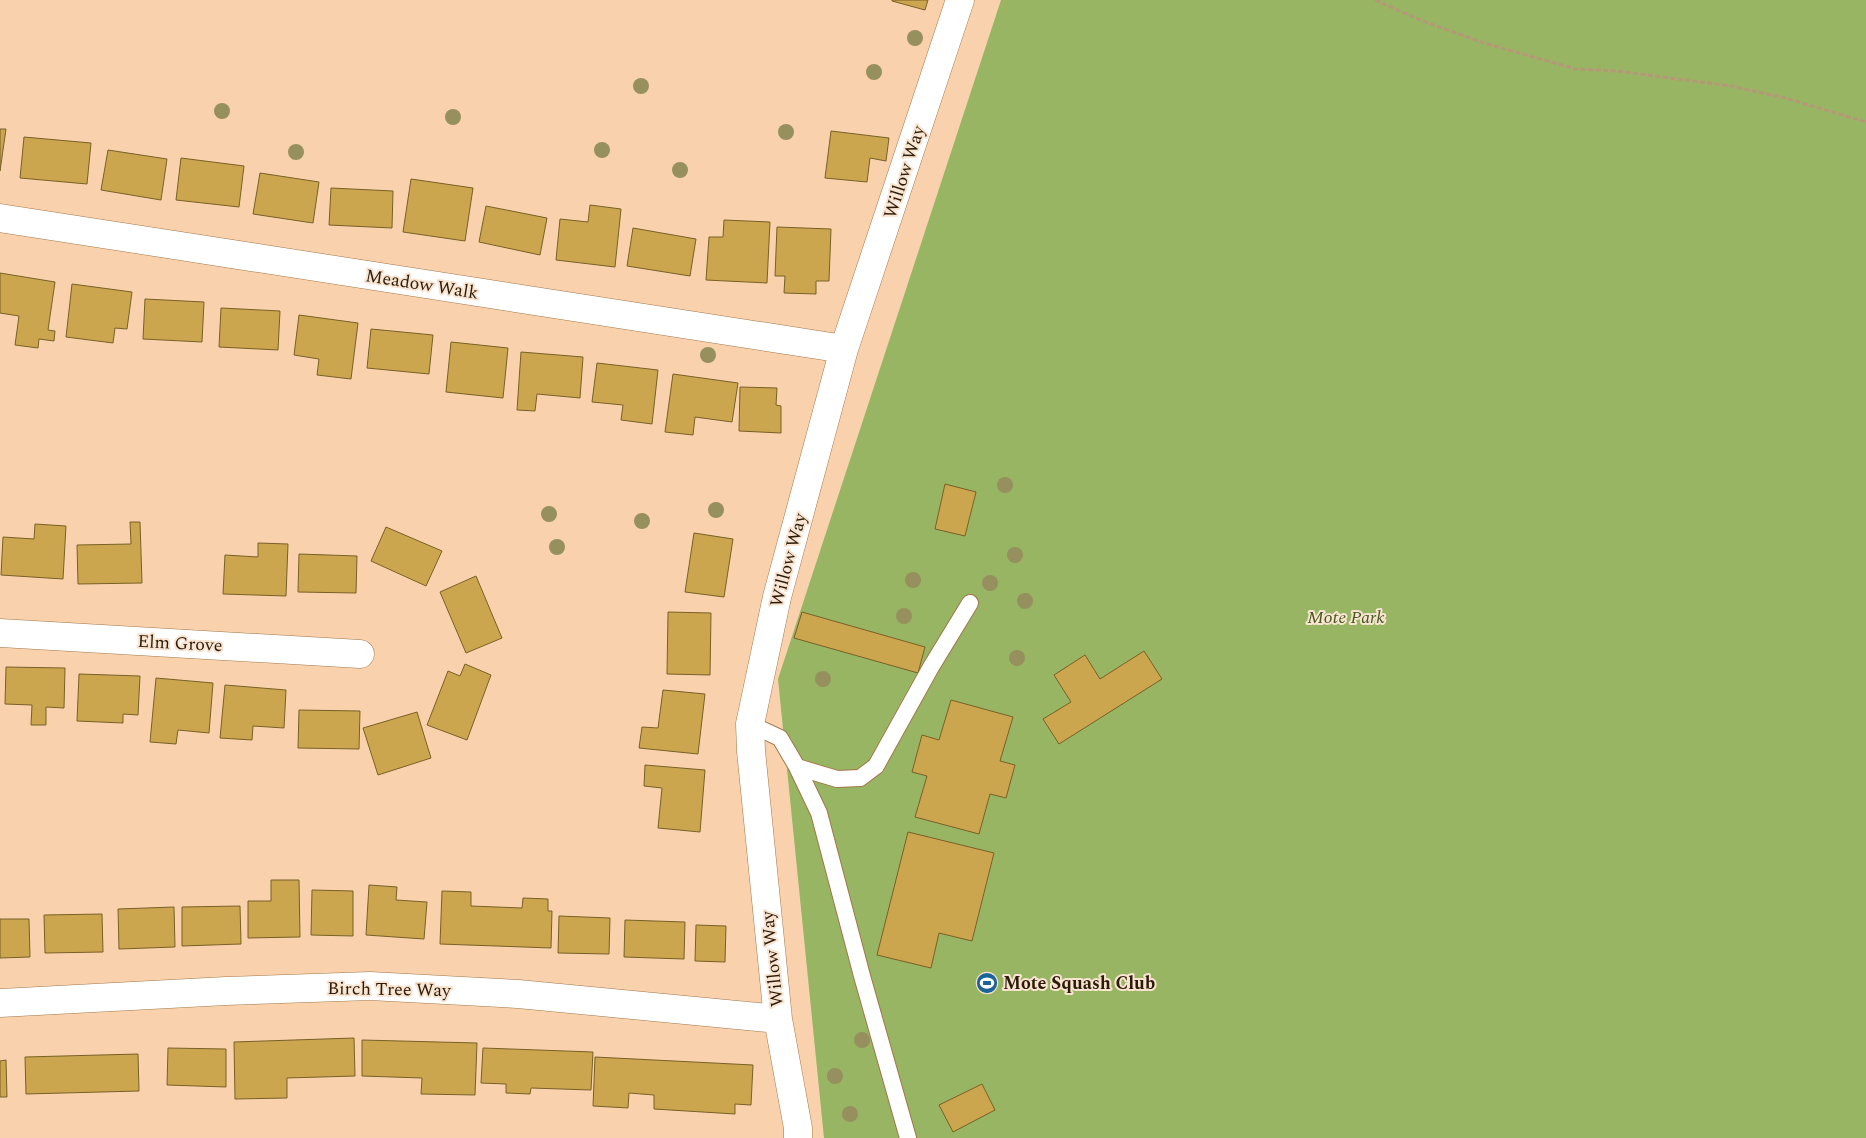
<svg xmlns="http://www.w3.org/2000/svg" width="1866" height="1138" viewBox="0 0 1866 1138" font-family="Spectral,serif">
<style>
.green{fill:#98b564}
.building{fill:#cca54f;stroke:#796026}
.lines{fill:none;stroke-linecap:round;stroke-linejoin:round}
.service-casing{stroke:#a27649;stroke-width:18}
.minor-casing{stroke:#a27649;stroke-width:29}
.path{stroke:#b79778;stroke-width:3;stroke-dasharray:5 2.5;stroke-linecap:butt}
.service{stroke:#fff;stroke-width:16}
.minor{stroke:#fff;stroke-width:28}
.tree{fill:#968f5e}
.labels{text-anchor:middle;stroke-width:4;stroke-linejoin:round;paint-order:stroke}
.street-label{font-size:18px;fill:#2c1b08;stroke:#f8e4d1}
.park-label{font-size:18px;font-style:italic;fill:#45581e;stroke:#f8e4d1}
.poi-label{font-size:18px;font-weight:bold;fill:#2c1b08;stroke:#f8e4d1;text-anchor:start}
</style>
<rect width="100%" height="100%" fill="#f9d2ad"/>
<!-- green -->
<path class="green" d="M1001 0H1866V1138H824L778 679Z"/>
<!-- building -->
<path class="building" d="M892 0H928L925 10 892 1Z
M0 129H6L0 171Z
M831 131 889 138 886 161 870 158 867 182 825 178Z
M24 137 91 143 87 184 20 178Z
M108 150 167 159 161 200 101 190Z
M181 158 244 166 239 207 176 200Z
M260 173 319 182 313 223 253 214Z
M411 179 473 188 465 241 403 232Z
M331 188 393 191 392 228 329 225Z
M590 205 621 209 615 267 556 260 560 219 588 222Z
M486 206 547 218 540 255 479 242Z
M724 220 770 222 767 283 706 280 709 237H723Z
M777 227 831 229 829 281H816V294L784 293 785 276H775Z
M633 228 696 239 690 276 627 266Z
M0 273 55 282 48 330 55 331 54 341 39 339 38 348 15 345 19 316 0 313Z
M72 284 132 292 127 329 115 328 113 343 66 337Z
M145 299 204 302 202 342 143 339Z
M221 308 280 311 278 350 219 347Z
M299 315 358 323 351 379 317 375 319 359 294 355Z
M371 329 433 335 429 374 367 368Z
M451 342 508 348 503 398 446 392Z
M521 352 583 357 580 398 537 394 535 411 517 410Z
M597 363 658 370 652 424 621 420 623 405 592 402Z
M673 374 738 383 732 422 695 417 693 435 665 432Z
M740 387 777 388 776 405 781 406V433L739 431Z
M945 484 976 492 965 536 935 529Z
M130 522H140L142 583 78 584 77 545 131 544Z
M35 524 66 526 63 579 1 575 3 537 34 539Z
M386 527 442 551 426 586 371 561Z
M694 533 733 539 724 597 685 592Z
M258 543 288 544 286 596 223 594 225 555 258 557Z
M299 554 357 556 356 593 298 592Z
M476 576 502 638 466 653 440 592Z
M668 612 711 613 710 675 667 674Z
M802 612 925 647 918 673 794 638Z
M1144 651 1162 679 1059 744 1043 719 1071 702 1054 675 1085 655 1100 679Z
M465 664 491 675 467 740 427 725 448 671 460 676Z
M6 667 65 668 64 708 46 707V725H31L32 705 5 704Z
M79 674 140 676 138 715 123 714V723L77 721Z
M156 678 213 683 209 733 178 730 176 744 150 742Z
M225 685 286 690 284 728 253 726 252 740 220 738Z
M663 690 705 694 698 754 639 748 642 727 658 728Z
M951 700 1013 717 1000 761 1015 765 1006 798 990 794 979 834 915 817 927 776 912 772 922 735 939 740Z
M299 710 360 711 359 749 298 748Z
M417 712 431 758 378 775 363 728Z
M645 765 705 770 700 832 658 828 662 788 644 786Z
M908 832 994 853 972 941 939 933 931 968 877 955Z
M271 880H299L300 937 248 938V901H271Z
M369 885 397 887 396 900 427 902 424 939 366 935Z
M312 890 353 891V936L311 935Z
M442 891 471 892V906L522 908 523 898 548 899V911H552L551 948 440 944Z
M240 906 241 944 182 946V907Z
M174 907 175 947 119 949 118 909Z
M102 914 103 952 45 953 44 915Z
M559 916 610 918 609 954 558 953Z
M0 919H29L30 957 0 958Z
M625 920 685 922 684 959 624 957Z
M696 925 726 926 725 962 695 961Z
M354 1038 355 1076 287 1078V1098L235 1099 234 1042Z
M362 1040 477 1043 475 1095 421 1094 422 1078 362 1076Z
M168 1048 226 1049V1087L167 1085Z
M483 1048 593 1052 591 1090 531 1088 530 1094 506 1093V1084L481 1083Z
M138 1054 139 1091 26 1094 25 1057Z
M595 1057 753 1065 751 1105 735 1104V1114L654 1109V1095L629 1093 628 1108 593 1106Z
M6 1060 7 1097H0V1061Z
M982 1084 995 1110 953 1132 939 1105Z"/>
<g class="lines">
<!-- service casing -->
<g class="service-casing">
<path id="service" d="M750 724 780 738 797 767 819 813 862 976 908 1138
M797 767 837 779 860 778 876 766 931 667 970 603"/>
</g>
<!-- minor casing -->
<g class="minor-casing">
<path id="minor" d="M0 218 844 349
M0 633 360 654
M0 1003 226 991 370 986 518 994 778 1019
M798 1138V1128L778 1019 751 751 750 724 777 597 844 349 960 0"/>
</g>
<!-- path -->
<path class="path" d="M1375 0 1420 20 1484 43 1576 69 1617 71 1731 86 1785 98 1866 122"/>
<!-- service -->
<use href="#service" class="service"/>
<!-- minor -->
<use href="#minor" class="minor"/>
</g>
<!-- trees -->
<g class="tree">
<circle cx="915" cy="38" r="8"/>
<circle cx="874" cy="72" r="8"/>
<circle cx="641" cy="86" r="8"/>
<circle cx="222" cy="111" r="8"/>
<circle cx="453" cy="117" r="8"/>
<circle cx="786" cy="132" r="8"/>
<circle cx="602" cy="150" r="8"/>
<circle cx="296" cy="152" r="8"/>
<circle cx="680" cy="170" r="8"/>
<circle cx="708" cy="355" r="8"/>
<circle cx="1005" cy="485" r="8"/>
<circle cx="716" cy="510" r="8"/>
<circle cx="549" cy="514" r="8"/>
<circle cx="642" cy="521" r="8"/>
<circle cx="557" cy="547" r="8"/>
<circle cx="1015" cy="555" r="8"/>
<circle cx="913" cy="580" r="8"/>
<circle cx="990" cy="583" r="8"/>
<circle cx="1025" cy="601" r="8"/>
<circle cx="904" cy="616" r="8"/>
<circle cx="1017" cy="658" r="8"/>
<circle cx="823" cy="679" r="8"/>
<circle cx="862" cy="1040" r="8"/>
<circle cx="835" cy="1076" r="8"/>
<circle cx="850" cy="1114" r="8"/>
</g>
<!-- icons -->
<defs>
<g id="stadium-disc" transform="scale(1.125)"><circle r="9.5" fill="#1c6498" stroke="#f8e4d1"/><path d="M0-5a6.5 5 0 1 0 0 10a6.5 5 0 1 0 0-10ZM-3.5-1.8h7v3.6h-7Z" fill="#fff"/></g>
</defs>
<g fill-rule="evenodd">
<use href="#stadium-disc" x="987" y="983"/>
</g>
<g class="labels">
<!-- street labels -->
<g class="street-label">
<text transform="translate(904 172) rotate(-72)" y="6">Willow Way</text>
<text transform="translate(422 284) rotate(9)" y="6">Meadow Walk</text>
<text transform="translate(788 560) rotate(-75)" y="6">Willow Way</text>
<text transform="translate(180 643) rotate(3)" y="6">Elm Grove</text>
<text transform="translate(772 959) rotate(-96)" y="6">Willow Way</text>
<text transform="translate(389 989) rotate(1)" y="6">Birch Tree Way</text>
</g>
<!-- park labels -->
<g class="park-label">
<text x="1346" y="623">Mote Park</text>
</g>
<!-- poi labels -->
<g class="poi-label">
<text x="1003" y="989">Mote Squash Club</text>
</g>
</g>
</svg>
